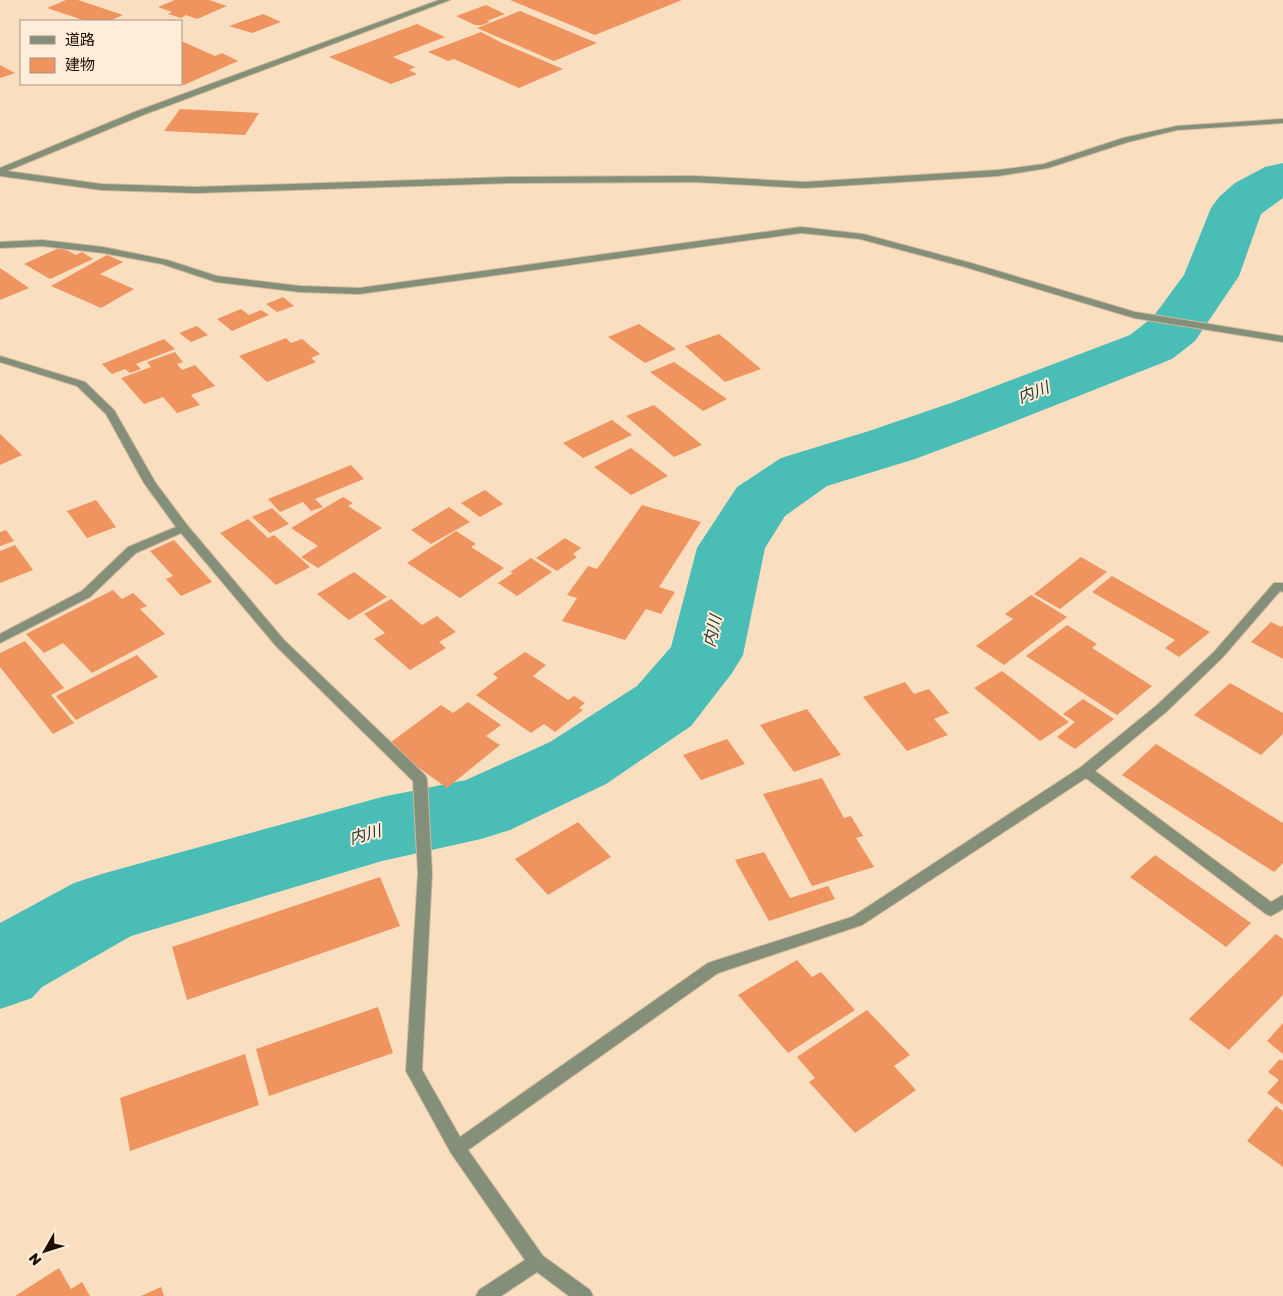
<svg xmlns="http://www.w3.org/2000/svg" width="1283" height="1296" viewBox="0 0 1283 1296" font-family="'Golos Text','Noto Sans JP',sans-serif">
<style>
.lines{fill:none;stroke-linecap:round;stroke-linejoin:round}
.river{fill:#49bdb6;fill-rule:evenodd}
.building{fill:#ef945f}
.minor-casing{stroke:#d2b99d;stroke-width:2}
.minor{fill:#838f78;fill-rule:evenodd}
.labels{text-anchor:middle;stroke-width:4;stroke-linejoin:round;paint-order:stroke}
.water-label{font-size:16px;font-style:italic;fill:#213b39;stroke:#ffedd9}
</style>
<rect width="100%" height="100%" fill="#f9dec0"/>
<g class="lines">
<!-- river -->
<path class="river" d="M1283 163V198L1261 214 1239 276 1195 341 1172 359 995 429 915 459 827 486 785 516 765 548 743 655 732 673 691 726 606 784 510 830 481 839 382 861 131 936 42 987 32 998 0 1009V923L74 883 105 873 382 797 466 780 550 742 637 686 671 647 697 548 737 487 781 458 869 431 951 403 1130 335 1153 317 1184 275 1211 208 1219 197 1235 183 1265 167Z"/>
</g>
<!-- building -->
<path class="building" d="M66 0H78L123 15 109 21H86L47 8Z
M175 0H209L227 6 197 19 186 15 181 18 168 14 172 12 158 7Z
M510 0H682L595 35Z
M486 5 505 14 487 21 490 22 482 25H475L456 16Z
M520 11 597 43 554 61 477 28Z
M263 14 281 22 252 33 229 26Z
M417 24 445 37 393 57 415 67 409 70 417 74 391 84 329 57Z
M481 32 500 42 563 69 519 88 454 59 448 61 428 52Z
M181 41 215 56 222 53 238 61 184 85 181 83Z
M0 65 15 73 0 78Z
M180 109 259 113 245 135 164 131Z
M61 247 76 255 82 252 93 259 50 279 24 264Z
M107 255 123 262 100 274 134 289 101 308 51 286Z
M0 268 29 288 0 300Z
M283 297 294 306 277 312 266 304Z
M241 309 249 315 261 310 269 315 232 331 217 319Z
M639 324 676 349 645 363 608 337Z
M197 326 208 335 191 342 179 333Z
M719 334 761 369 725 382 685 346Z
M286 338 291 343 302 339 320 354 311 358 316 362 267 382 239 356Z
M164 339 175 349 136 364 141 369 130 373 125 369 112 374 102 364Z
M175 352 183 362 177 364 182 370 195 365 215 386 191 395 200 405 177 413 163 397 144 404 121 378 151 367 147 362Z
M674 362 727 399 703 411 650 372Z
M654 405 702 445 674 457 626 416Z
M612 420 632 435 583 458 563 443Z
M0 434 22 455 0 465Z
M631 448 668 476 631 495 594 467Z
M351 465 364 479 315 499 323 507 311 511 303 502 280 512 268 499Z
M485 490 503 504 480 517 461 503Z
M343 497 353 503 348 506 382 528 318 568 301 557 318 546 291 528Z
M96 500 116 527 87 538 67 511Z
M642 505 701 522 659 587 675 592 661 614 646 609 625 640 562 621 577 598 567 595 588 566 597 569Z
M449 507 470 522 431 544 411 530Z
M272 508 289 524 270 533 252 517Z
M248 519 268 538 274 535 310 567 276 585 220 533Z
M6 530 14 541 0 546V532Z
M456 531 476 544 471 547 504 568 460 598 407 563Z
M565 538 581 548 573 554 577 557 557 571 536 558Z
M174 540 212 582 181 596 166 579 173 576 150 551Z
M15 545 33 570 0 583V551Z
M1081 557 1107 572 1060 609 1034 594Z
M531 558 552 572 517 596 498 583 513 573 510 572Z
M354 572 387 597 349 620 317 594Z
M1112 576 1210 632 1179 657 1165 648 1175 640 1092 592Z
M113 590 122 599 133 593 147 606 140 609 165 634 92 673 63 643 44 653 26 634Z
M1031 595 1067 617 1004 665 976 646 1013 619 1005 614Z
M391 599 422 625 437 616 456 632 439 642 446 648 410 670 374 639 385 633 364 614Z
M1271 622 1281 627 1283 625V659L1251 642Z
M1067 625 1097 644 1092 648 1152 686 1117 715 1026 656Z
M25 641 64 688 51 695 74 723 53 734 0 667V653Z
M525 652 546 665 533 676 568 700 574 696 585 703 579 708 583 710 555 732 544 724 531 733 476 695 498 678 493 674Z
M137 655 158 677 76 720 56 696Z
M1002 671 1069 722 1040 741 974 688Z
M905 682 914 694 929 689 949 713 934 719 948 735 907 751 863 697Z
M1230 683 1283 713V734L1261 755 1194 715Z
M1083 699 1114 719 1075 749 1057 737 1075 722 1063 714Z
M468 702 501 725 486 736 500 745 447 788 387 745 441 705 453 713Z
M807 709 841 755 794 772 760 725Z
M727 739 745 764 701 780 683 755Z
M1156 744 1283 823V863L1274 872 1122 775Z
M822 778 844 818 851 816 863 836 856 838 874 867 812 886 763 794Z
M578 822 611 857 548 895 515 859Z
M764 852 790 898 828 886 835 899 769 921 735 860Z
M1155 855 1251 923 1226 947 1130 877Z
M380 877 400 926 187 1000 172 947Z
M1276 934 1283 939V995L1229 1050 1189 1019Z
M797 960 812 977 821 972 855 1010 788 1053 738 995Z
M378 1007 393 1053 269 1096 256 1049Z
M867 1010 910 1055 894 1066 916 1090 855 1133 809 1082 815 1078 797 1057Z
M1283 1023V1054L1267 1041Z
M245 1054 259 1105 130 1151 120 1098Z
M1280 1059 1283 1061V1105L1267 1093 1279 1080 1268 1072Z
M1276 1106 1283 1111V1167L1247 1141Z
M59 1268 71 1289 82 1282 90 1296H15Z
M161 1287 164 1296H141Z"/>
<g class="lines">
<!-- minor casing -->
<g class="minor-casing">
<path id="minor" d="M439 0H450L143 115 7 171 101 184 196 187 510 177 695 176 805 182 998 170 1044 164 1123 138 1177 126 1283 119V123L1177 130 1128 142 1048 168 998 176 805 188 695 182 510 183 196 193 101 190 0 176V168L137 111Z
M801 227 863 234 971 263 1135 312 1283 336V342L1134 318 965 267 860 239 801 233 359 294 300 292 216 282 162 264 103 253 42 246 0 248V242L42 240 103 247 167 260 217 276 300 286 359 288Z
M0 356 85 382 114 410 155 482 187 525 284 640 425 775 427 779 432 873 422 1070 460 1137 708 963 852 917 1081 767 1156 706 1214 652 1274 583H1283V592L1280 591 1222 658 1166 712 1095 771 1271 902 1283 895V909L1271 916 1266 914 1086 778 862 925 718 973 468 1150 543 1256 590 1290 593 1296H569L537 1272 501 1296H476L479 1290 525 1260 451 1153 406 1071 418 873 413 781 276 646 181 533 136 553 90 597 0 643V634L82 591 128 547 176 527 144 483 106 414 77 386 0 362Z"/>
</g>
<!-- minor -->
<use href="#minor" class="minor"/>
</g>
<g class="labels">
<!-- water labels -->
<g class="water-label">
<text transform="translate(1033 392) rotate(-21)" y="6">内川</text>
<text transform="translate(712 631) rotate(-77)" y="6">内川</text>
<text transform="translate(365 834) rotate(-15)" y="6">内川</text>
</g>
</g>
<!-- legend -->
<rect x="20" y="20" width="162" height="65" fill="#ffedd9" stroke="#a59482"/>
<rect x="30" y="36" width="25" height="8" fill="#838f78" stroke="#a59482"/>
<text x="65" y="45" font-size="15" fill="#1e0e00">道路</text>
<rect x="30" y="58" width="25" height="15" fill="#ef945f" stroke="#a59482"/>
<text x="65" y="70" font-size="15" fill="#1e0e00">建物</text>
<!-- north arrow -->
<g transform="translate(45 1251) rotate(231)" stroke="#ffedd9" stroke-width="4" paint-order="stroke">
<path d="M0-4L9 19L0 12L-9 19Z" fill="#1e0e00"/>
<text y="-8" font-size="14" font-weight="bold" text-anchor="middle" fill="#1e0e00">N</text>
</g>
</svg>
